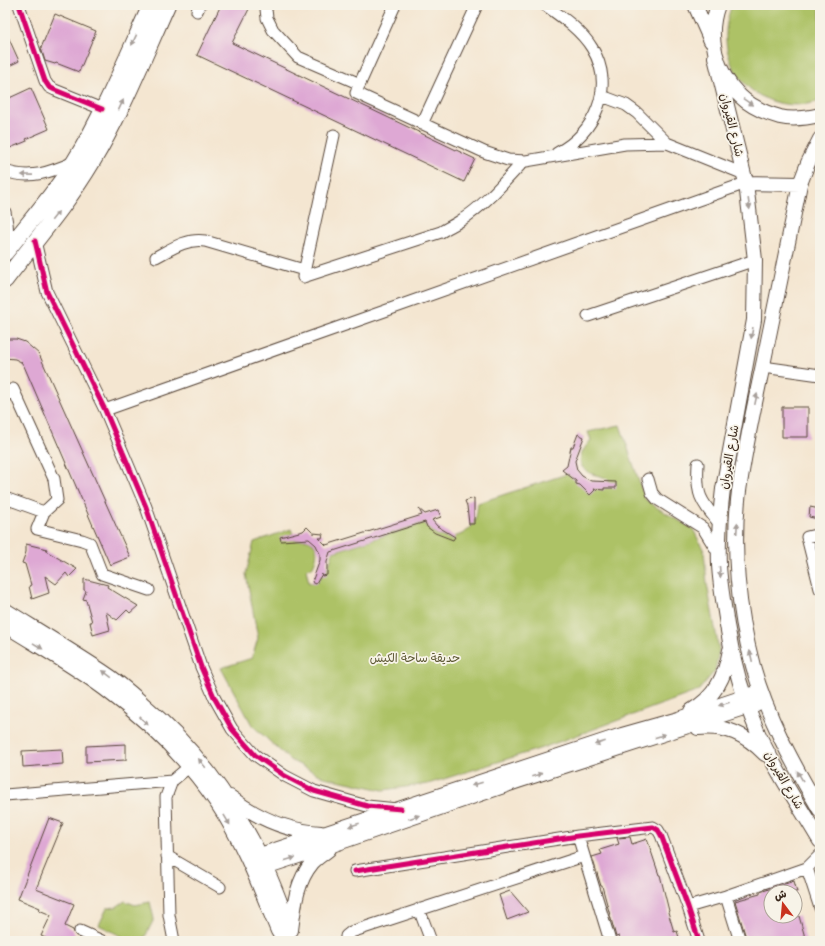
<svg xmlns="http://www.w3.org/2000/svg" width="825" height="946" viewBox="0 0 825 946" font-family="Sriracha,'Playpen Sans Arabic',sans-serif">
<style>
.green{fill:#adc266;stroke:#747642}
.building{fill:#dea8d4}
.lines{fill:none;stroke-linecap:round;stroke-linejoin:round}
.minor-casing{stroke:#574639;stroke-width:13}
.major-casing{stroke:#574639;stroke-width:16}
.highway-casing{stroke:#574639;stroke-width:18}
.minor{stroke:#fff;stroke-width:11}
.major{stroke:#fff;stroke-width:14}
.highway{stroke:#fff;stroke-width:16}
.cycleway-casing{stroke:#f7f3e8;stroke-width:8}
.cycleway{stroke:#d6006c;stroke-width:5}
.oneway{fill:#a79f9a}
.labels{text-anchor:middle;stroke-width:3.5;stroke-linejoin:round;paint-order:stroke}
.street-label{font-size:12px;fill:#3b2a1e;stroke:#f7f3e8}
.park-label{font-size:12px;fill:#5d5834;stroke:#f7f3e8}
</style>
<rect width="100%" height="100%" fill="#f7f3e8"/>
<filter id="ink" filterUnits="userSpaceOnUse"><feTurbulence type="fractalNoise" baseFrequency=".025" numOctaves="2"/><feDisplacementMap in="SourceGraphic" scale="8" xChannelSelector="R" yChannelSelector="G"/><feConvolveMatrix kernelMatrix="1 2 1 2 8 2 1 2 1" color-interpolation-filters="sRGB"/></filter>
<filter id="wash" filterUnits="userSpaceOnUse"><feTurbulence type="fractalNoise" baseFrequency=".012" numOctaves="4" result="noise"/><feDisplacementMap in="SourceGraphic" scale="16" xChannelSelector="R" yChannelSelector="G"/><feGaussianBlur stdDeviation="0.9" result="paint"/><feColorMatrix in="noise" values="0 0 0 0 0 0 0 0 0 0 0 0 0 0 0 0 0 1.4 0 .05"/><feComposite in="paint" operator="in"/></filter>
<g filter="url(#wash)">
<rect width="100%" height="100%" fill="#f4e6d1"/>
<!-- green -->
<path class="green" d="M732 5H820V101C758 120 708 65 732 5Z
M620 425 645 499 656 507 693 529 704 551 707 584 719 650 715 671 698 691 542 748 428 784 383 790 324 777 290 760 252 725 221 668 252 658 258 638 246 574 254 542 291 529 295 540C299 540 304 539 308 540 321 545 317 559 312 568L306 569 309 583H314C325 575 330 565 333 552L424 523C428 526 433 533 437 535 449 541 467 535 473 524 477 518 477 509 478 503L570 473 581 483 608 484 609 480C602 475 594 476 588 472 573 463 583 449 591 440L588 432Z
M125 901 135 905 150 902 154 919 143 941H131L99 925 107 908 116 907Z"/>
<g id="blocks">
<!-- building -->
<path class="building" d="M221 5H251L232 43 475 159 464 182 197 55Z
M55 14 96 31 79 72 56 63 55 64 45 61 41 48Z
M5 30 19 61 5 68Z
M31 88 49 129 26 139 27 141 10 148 5 138V100Z
M5 339H16L25 342 39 354 130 557 110 565 24 366 21 362 15 359 5 358Z
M782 407H808V437H782Z
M578 434 584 437 575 461 577 470 582 476 591 481 616 482V488H604V490L594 489 595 490 590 495 580 485 576 484V481L562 470 567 466 571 447H573Z
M474 498V524H469L467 506 465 501Z
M810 507 820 509 818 519 809 517Z
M419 509 425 514 438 510 441 517 432 520 437 526 455 537 453 540 435 533 427 527 425 522 330 552 327 562V575L322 576V574L316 584 312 582 320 560V554L316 545 309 539 281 541 280 537 303 531 307 527 313 533 323 534 322 538H319L326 545 422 515Z
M26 544 47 549 46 551 77 569 69 577 66 573 56 584 45 576 49 593 32 599 29 586 31 585 25 564 22 563 26 552Z
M84 579 108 585 107 587 138 606 130 613 127 610 117 620 106 612 110 630 93 635 90 622H92L86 600 83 599 86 591 84 590Z
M126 744V760L86 762V746Z
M62 749 63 764 23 767 22 751Z
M49 818 63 823 36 889 74 904 65 926 73 930 75 935 85 941H52L41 936 51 915 39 910 40 908 18 899Z
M630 837 632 844 647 839 659 875H660L669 911 668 912 674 932 677 931 680 941H620L619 936 616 937 602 886H601L592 857 602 854 600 850 619 844 617 838Z
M794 881 797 892H771V916H799L806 941H747L735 901 760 894V892Z
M510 891 528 912 507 920 499 895Z"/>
</g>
</g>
<g filter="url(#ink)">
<use href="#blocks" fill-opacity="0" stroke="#574639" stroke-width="1"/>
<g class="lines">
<!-- minor casing -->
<g class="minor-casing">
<path id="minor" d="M19 5 45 81 49 87 55 90 102 109
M268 5 266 9 267 18 273 30 298 57 360 84
M545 5C562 17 581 30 592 48 616 87 595 133 557 153
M197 11 200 5
M357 90 395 5
M356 93 484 152 508 160 526 161 625 144 667 143 744 174
M602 96 626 105 637 113 667 143
M422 124 477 5
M5 171C30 180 51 172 74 162
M5 212C8 225 9 236 7 250
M35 241 47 292 105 410 146 507 201 667 215 699 232 729 255 755 285 776 314 791 367 806 397 809
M156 257C171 249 187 238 205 241L304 270
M303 277 441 232C447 228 454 225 460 221 485 205 504 182 524 161
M303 277 334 135
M588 316 755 260
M763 367 820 375
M5 396 13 389 54 479 57 500 44 512 5 498
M105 410 746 183
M698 464C696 495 700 500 719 523
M648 479 652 493 657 499 703 528 719 554
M44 512 37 529 82 540 90 543 102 574 149 590
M820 534 807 537 820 589
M5 795 172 781
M578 836 610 941
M167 856 220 887
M807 868 820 908
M355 871 578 836 653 827 658 830 661 835 688 907 699 941
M726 896 740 941
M688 907 726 896 807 868 820 855
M419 909 431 941
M80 931 102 941
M174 941 169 915 166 797 172 781 190 766
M346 941V936L351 932 584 856"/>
</g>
<!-- major casing -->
<g class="major-casing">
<path id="major" d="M695 5 711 41
M718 5C706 37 716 72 740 96 750 106 766 113 780 117 793 120 807 118 820 115
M715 57 746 183 755 260 754 320 723 489C720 514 718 539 719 565 720 585 724 605 727 625 733 662 743 698 758 733 775 770 799 805 820 841
M820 139 808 163 800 184C788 243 776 301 764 360 755 403 745 447 739 491 732 548 738 610 753 666 767 717 793 764 820 810
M746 183 800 184
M5 610C37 630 70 650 102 671 116 680 130 692 142 703 194 747 229 794 260 855 272 879 281 905 291 930
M5 625C38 646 73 665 105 689 147 720 187 759 217 803 243 842 260 887 278 931L284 941
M691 711C715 697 725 677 730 650
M698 728C726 725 745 734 765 754
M230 797C257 818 287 831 321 833
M248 859 622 735 675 720 753 694
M253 871 335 844 518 781 756 704
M291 930C294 907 296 882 312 863 316 858 323 854 329 849"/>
</g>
<!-- highway casing -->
<g class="highway-casing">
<path id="highway" d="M5 253C28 223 55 194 75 161 105 112 127 57 151 5
M5 280C35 241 67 204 92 162 121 114 144 56 167 5"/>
</g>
<!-- minor -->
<use href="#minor" class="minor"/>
<!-- major -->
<use href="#major" class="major"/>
<!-- highway -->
<use href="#highway" class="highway"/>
<!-- cycleway casing -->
<g class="cycleway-casing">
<path id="cycleway" d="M19 5 45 81 49 87 55 90 102 109
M35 241 47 292 105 410 146 507 201 667 215 699 232 729 255 755 285 776 314 791 367 806 401 809
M355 871 578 836 653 827 658 830 661 835 688 907 699 941"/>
</g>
<!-- cycleway -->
<use href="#cycleway" class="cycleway"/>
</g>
<!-- one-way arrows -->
<defs><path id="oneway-solid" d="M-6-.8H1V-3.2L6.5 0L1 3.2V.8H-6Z"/></defs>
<g class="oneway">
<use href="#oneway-solid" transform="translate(134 40) rotate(115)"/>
<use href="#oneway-solid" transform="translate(748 102) rotate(34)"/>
<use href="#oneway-solid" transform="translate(121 105) rotate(-65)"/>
<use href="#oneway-solid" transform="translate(27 175) rotate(-179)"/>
<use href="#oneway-solid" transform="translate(749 204) rotate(82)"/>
<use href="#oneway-solid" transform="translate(55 216) rotate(-52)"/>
<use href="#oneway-solid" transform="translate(752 333) rotate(99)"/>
<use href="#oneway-solid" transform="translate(756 399) rotate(-78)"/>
<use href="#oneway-solid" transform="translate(737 528) rotate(-87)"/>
<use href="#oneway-solid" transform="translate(720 572) rotate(85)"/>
<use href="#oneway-solid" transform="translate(38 646) rotate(32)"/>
<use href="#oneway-solid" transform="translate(751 656) rotate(-103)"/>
<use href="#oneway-solid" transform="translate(107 674) rotate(-143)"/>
<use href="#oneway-solid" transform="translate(724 704) rotate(162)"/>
<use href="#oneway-solid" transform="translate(144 721) rotate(44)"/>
<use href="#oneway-solid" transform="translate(660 736) rotate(-17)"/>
<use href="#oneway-solid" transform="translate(600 743) rotate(162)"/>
<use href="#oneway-solid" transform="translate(202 763) rotate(-129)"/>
<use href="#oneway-solid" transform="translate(537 775) rotate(-18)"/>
<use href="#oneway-solid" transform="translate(800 776) rotate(-120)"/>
<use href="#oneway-solid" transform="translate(477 784) rotate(162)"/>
<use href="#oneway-solid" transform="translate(414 817) rotate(-19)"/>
<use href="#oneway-solid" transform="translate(227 820) rotate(59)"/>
<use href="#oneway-solid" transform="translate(354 825) rotate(162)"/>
<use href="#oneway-solid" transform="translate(290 859) rotate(-18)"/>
</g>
</g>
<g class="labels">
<!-- street labels -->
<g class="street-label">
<text transform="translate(732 125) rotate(76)" y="4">شارع القيروان</text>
<text transform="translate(729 457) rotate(-80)" y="4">شارع القيروان</text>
<text transform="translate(784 780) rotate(60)" y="4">شارع القيروان</text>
</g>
<!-- park labels -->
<g class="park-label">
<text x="415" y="662">حديقة ساحة الكيش</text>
</g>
</g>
<!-- margin -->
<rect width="825" height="946" fill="none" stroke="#f7f3e8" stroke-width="20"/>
<!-- north arrow -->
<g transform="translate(783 904) rotate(344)"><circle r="19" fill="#f7f3e8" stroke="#aca397"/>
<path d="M0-3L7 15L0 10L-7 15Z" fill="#c8321e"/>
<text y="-6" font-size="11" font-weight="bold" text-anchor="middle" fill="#3b2a1e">ش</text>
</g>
</svg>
